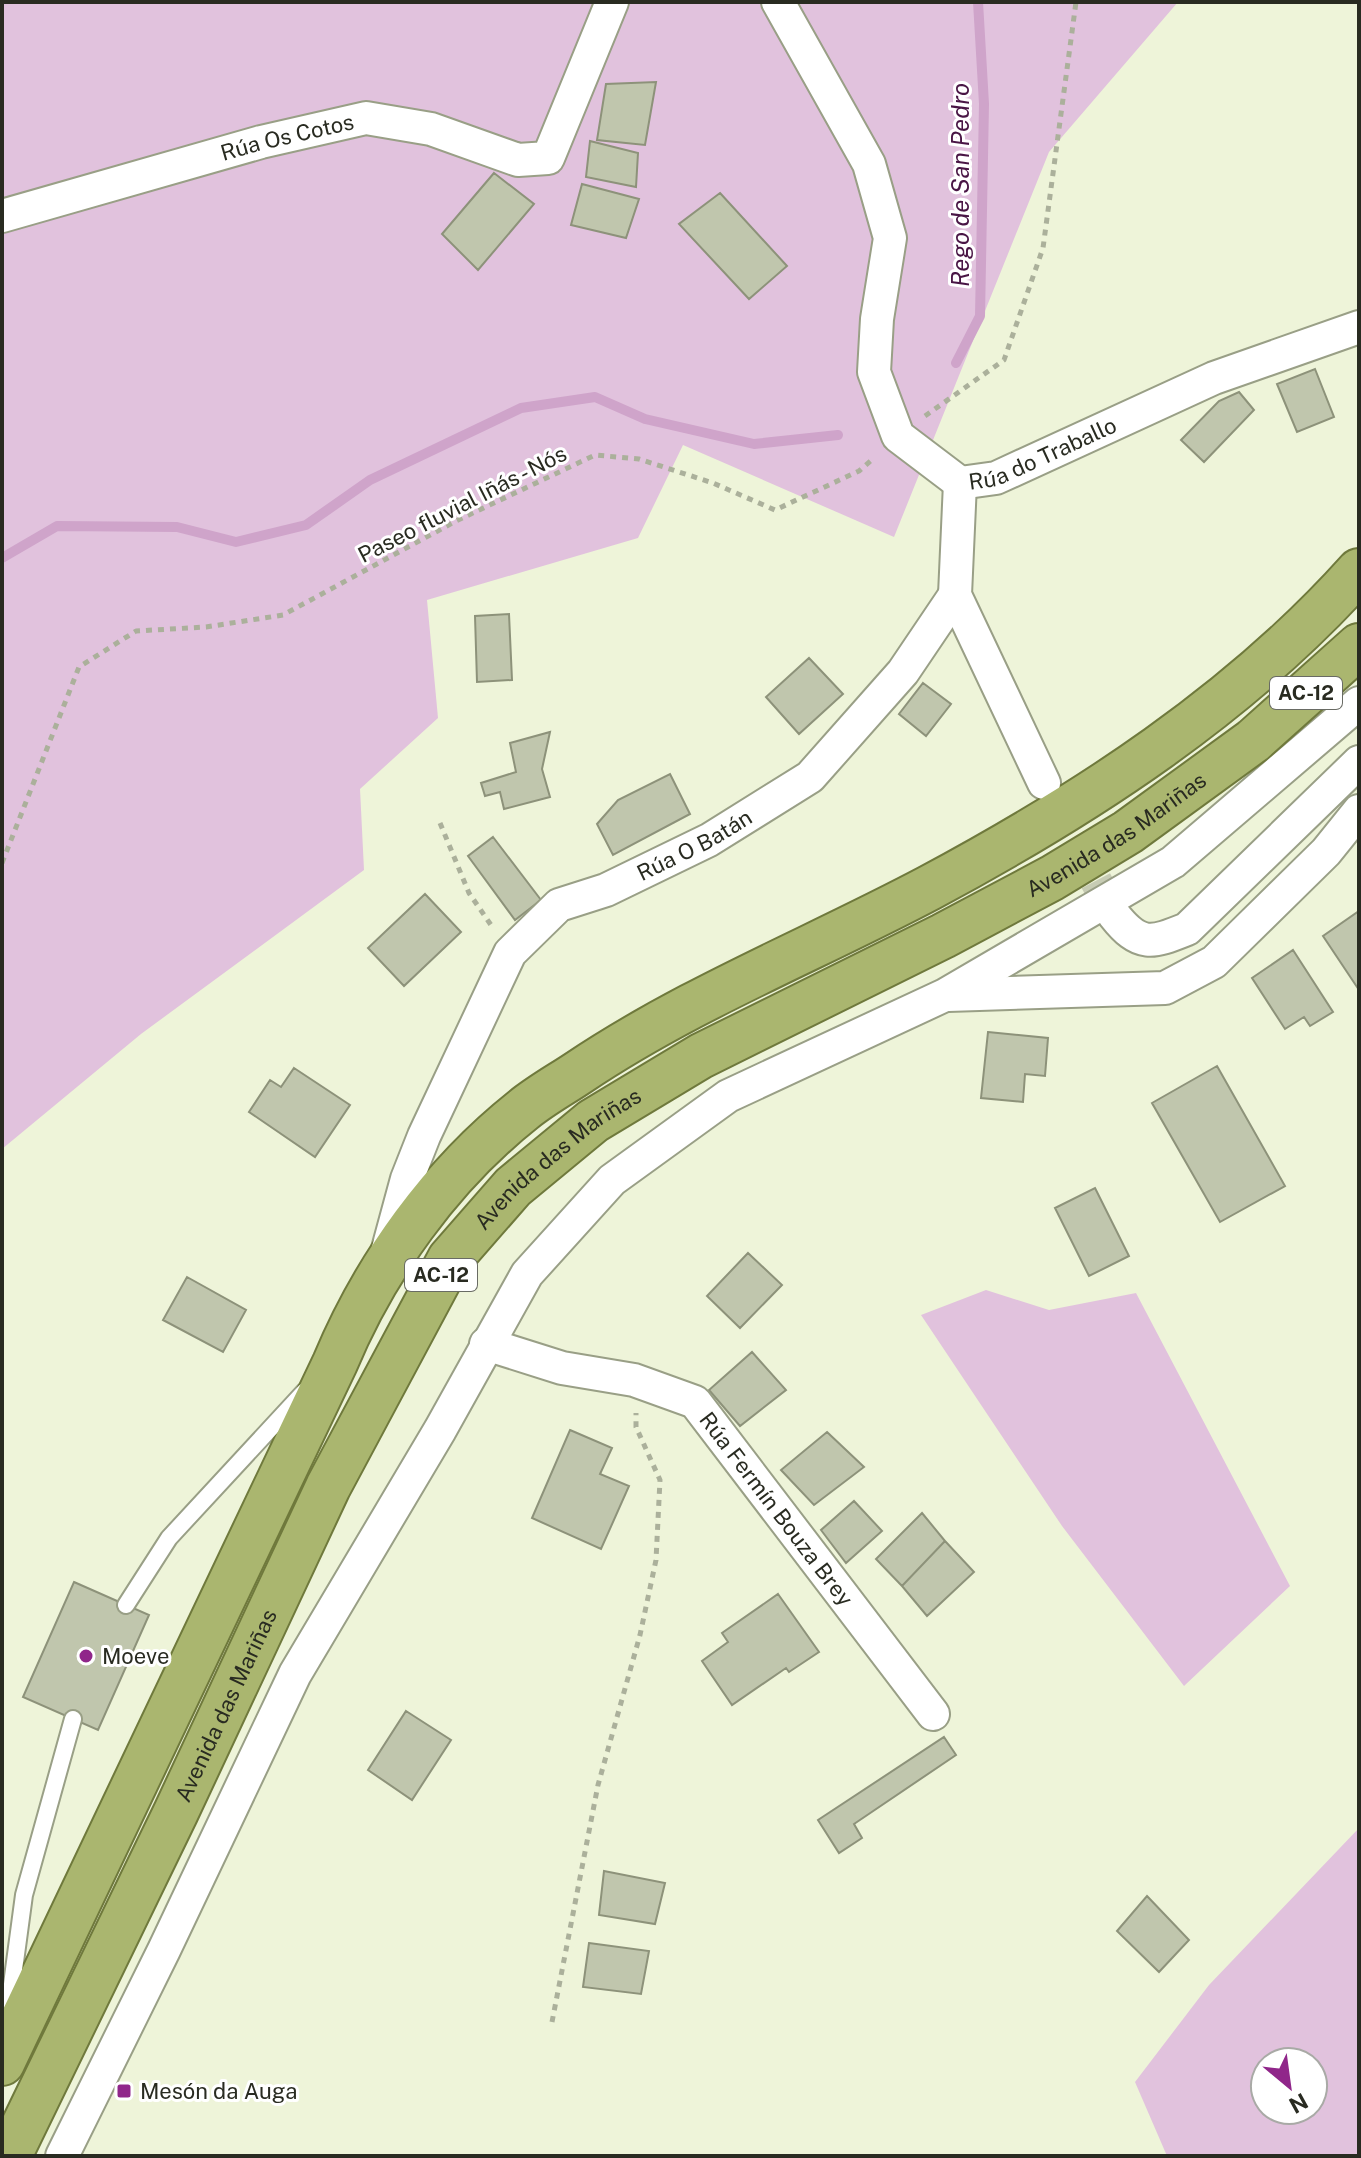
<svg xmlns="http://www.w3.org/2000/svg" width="1361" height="2158" viewBox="0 0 1361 2158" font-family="'Public Sans',sans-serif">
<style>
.green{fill:#e1c2dd;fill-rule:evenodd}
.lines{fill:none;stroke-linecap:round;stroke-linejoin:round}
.stream{stroke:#cfa4ca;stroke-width:10}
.building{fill:#c0c6ad;stroke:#8d927a;stroke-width:2}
.minor-tunnel{stroke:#c7ccb4;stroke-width:32;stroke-dasharray:32 16;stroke-linecap:butt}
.service-casing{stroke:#999f86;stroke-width:20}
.minor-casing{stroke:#999f86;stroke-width:36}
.trunk-casing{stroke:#6f793c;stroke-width:48}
.path{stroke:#abb09b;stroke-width:5;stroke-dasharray:6 6;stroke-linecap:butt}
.service{stroke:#fff;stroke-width:16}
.minor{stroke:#fff;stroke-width:32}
.trunk{stroke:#aab66f;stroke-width:44}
.poi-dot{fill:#90268a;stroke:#fff;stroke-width:3}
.labels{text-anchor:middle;stroke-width:6;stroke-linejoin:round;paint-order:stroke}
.shield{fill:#fff;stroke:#696b64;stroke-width:2}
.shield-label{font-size:20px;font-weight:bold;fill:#292b21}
.street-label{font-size:22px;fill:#292b21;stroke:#fff}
.poi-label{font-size:22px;fill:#292b21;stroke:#fff;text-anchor:start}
.water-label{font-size:24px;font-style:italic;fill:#491545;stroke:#fff}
</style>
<rect width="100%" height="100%" fill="#eef4d9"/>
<!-- green -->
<path class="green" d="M2 2H1178L1049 152 894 537 683 445 638 538 427 600 438 718 360 789 364 870 141 1034 2 1149Z
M986 1290 1049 1310 1136 1293 1290 1586 1184 1686 1062 1526 921 1315Z
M1359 1828V2156H1167L1135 2082 1209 1985ZM1265 2062H1313V2110H1265Z"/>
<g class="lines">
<!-- stream -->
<path class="stream" d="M956 363 980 316 984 104 978 2
M2 558 57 526 177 527 236 542 306 525 370 480 521 408 595 397 645 419 754 444 838 435"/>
</g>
<!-- building -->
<path class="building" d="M656 82 645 145 597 140 606 84Z
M590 141 638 153 636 187 586 177Z
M494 173 534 204 478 270 442 234Z
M582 184 639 199 626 238 571 225Z
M720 193 787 266 749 299 679 224Z
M1315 369 1334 417 1297 432 1277 384Z
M1239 392 1254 410 1204 462 1181 440 1219 401Z
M509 614 512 680 477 682 475 616Z
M809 658 843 694 799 734 766 697Z
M923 683 951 704 926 736 899 714Z
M550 732 542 769 550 797 504 809 500 792 485 796 481 783 516 772 510 743Z
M670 774 690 814 613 855 597 824 618 800Z
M493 837 541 900 515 920 468 856Z
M425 894 461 932 404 986 368 948Z
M1359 911V990L1323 936Z
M1293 950 1333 1012 1310 1026 1304 1017 1285 1029 1252 978Z
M988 1032 1048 1038 1045 1076 1025 1074 1023 1102 981 1098Z
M1217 1066 1285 1186 1220 1222 1152 1103Z
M294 1068 350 1105 315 1157 249 1112 270 1080 281 1087Z
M1095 1188 1129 1256 1089 1276 1055 1208Z
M748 1253 782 1285 740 1328 707 1296Z
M187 1277 246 1310 223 1352 163 1320Z
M752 1352 786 1390 740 1426 709 1390Z
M570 1430 612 1448 600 1474 629 1486 601 1549 532 1518Z
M827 1432 864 1467 814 1505 781 1470Z
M854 1501 882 1531 846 1563 821 1530Z
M922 1513 945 1541 902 1586 876 1559Z
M945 1541 974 1572 927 1616 902 1586Z
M74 1582 149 1615 98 1730 23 1697Z
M778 1594 819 1652 789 1672 786 1668 732 1705 702 1661 728 1642 722 1633Z
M406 1711 451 1740 412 1800 368 1770Z
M944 1737 956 1755 854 1824 862 1838 839 1853 818 1820Z
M604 1871 665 1883 655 1924 599 1915Z
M1147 1896 1189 1940 1159 1972 1117 1931Z
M589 1943 649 1951 641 1994 583 1987Z"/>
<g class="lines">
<!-- minor-tunnel -->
<path class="minor-tunnel" d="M1051 796 1114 915"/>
<!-- service casing -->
<g class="service-casing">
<path id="service" d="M126 1605 169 1538 305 1391
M8 2014 24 1895 73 1719"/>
</g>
<!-- minor casing -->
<g class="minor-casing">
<g id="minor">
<path id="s1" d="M778 2 869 164 890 238 877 319 874 372 898 436 960 483 996 478 1214 378 1359 327"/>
<path id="s2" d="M2 216 261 142 366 118 431 129 518 160 548 158 612 2"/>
<path d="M960 483 955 595 1044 783"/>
<path d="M1114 915C1140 948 1152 943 1187 929L1359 762"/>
<path d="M948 995 1165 988 1214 962 1326 852 1359 811"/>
<path id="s3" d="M388 1249 407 1179 424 1136 510 953 559 905 606 890 709 840 810 777 903 672 955 595"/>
<path id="s4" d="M486 1344 562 1368 634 1380 695 1402 933 1714"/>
<path d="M62 2156 164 1950 295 1674 440 1430 527 1274 612 1180 728 1096 945 995 1173 862 1359 703"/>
</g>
</g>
<!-- trunk casing -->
<g class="trunk-casing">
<g id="trunk">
<path d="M2 2063 335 1363C375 1267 441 1175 523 1110 540 1096 560 1085 578 1073 688 999 812 950 929 888 1086 804 1240 704 1359 571"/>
<path id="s5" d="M9 2156 176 1812 328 1487 450 1259 513 1187 593 1121 701 1056 943 936 1052 878 1128 832 1253 741 1359 646"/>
</g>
</g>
<!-- path -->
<path class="path" d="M925 416 1004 360 1043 248 1076 2
M440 823 469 893 491 925
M2 863 79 667 136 631 206 627 283 615 456 521 595 455 639 459 713 483 775 510 859 471 874 458
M552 2022 598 1785 640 1635 656 1560 660 1480 636 1427V1413"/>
<!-- service -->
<use href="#service" class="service"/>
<!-- minor -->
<use href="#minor" class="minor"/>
<!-- trunk -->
<use href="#trunk" class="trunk"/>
</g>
<!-- markers -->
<g class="poi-dot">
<circle cx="86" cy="1656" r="8"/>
<rect x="116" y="2083" width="16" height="16" rx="4"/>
</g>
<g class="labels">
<!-- shield labels -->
<g class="shield">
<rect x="1270" y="677" width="72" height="32" rx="6"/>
<rect x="405" y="1259" width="72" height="32" rx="6"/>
</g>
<g class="shield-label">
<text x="1306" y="700">AC-12</text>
<text x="441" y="1282">AC-12</text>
</g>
<!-- street labels -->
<g class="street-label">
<text dy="8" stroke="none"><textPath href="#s2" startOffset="296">Rúa Os Cotos</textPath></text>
<text dy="8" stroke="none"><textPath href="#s1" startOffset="632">Rúa do Traballo</textPath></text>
<text transform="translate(462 504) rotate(-27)" y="8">Paseo fluvial Iñás - Nós</text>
<text dy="8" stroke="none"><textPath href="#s5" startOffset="1796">Avenida das Mariñas</textPath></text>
<text dy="8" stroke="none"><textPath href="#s3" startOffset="538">Rúa O Batán</textPath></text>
<text dy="8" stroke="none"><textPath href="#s5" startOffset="1148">Avenida das Mariñas</textPath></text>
<text dy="8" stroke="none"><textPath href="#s4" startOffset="352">Rúa Fermín Bouza Brey</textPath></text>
<text dy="8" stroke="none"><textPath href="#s5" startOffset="500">Avenida das Mariñas</textPath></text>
</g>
<!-- poi labels -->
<g class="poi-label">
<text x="102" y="1664">Moeve</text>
<text x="140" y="2099">Mesón da Auga</text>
</g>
<!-- water labels -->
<g class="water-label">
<text transform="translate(961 185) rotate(-90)" y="8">Rego de San Pedro</text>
</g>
</g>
<!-- border -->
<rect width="1361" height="2158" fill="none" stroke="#292b21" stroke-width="8"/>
<!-- north arrow -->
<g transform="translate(1289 2086) rotate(151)"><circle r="38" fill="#ffffff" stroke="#a9aaa6" stroke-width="2"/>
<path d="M0-6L14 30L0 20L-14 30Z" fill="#90268a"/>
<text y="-12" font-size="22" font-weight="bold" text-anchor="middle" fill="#292b21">N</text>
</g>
</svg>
